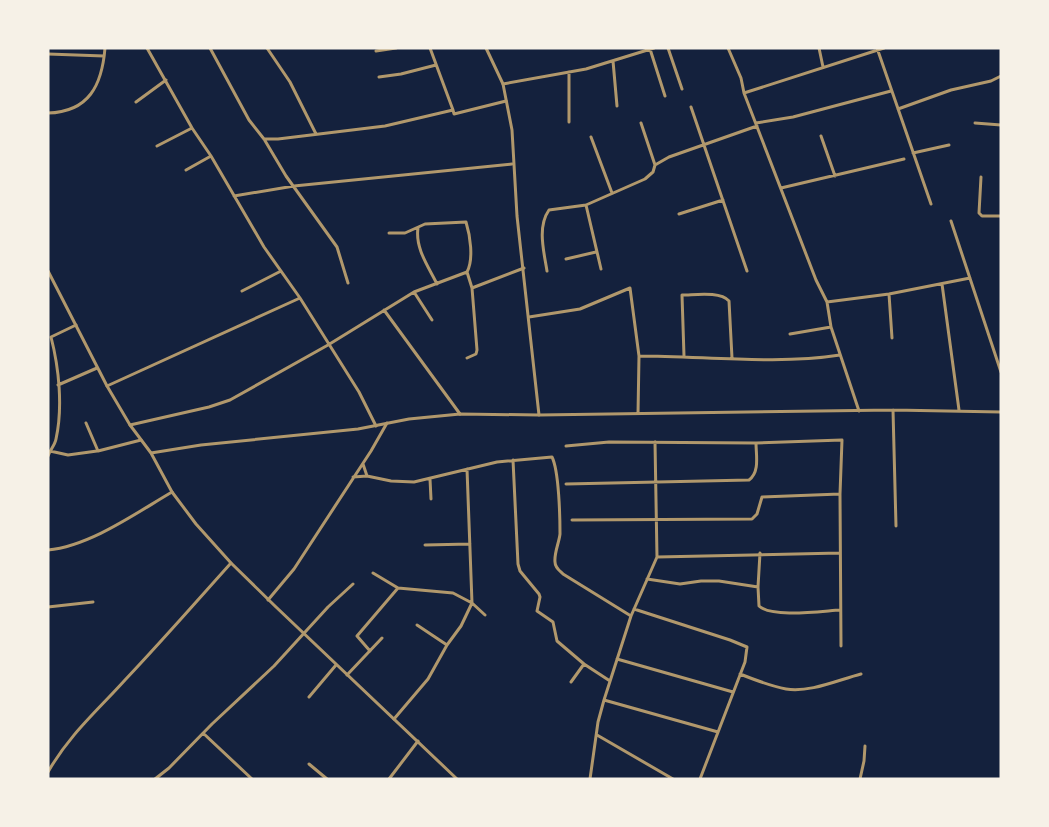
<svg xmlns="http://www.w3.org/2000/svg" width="1049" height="827" viewBox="0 0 1049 827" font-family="'DejaVu Sans',sans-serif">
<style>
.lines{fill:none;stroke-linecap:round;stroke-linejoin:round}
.minor{stroke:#b1986c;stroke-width:3}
.tertiary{stroke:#b1986c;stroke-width:3}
</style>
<rect width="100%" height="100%" fill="#14213d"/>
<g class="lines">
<!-- minor -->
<path class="minor" d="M147 48 192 128 211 156 264 247 300 298 359 392 376 426
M210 48 249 120 264 139 286 176 337 247 348 283
M267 48 290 82 316 134
M430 48 453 110
M668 48 682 89
M728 48 741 78 744 93 816 280 827 302 831 327 859 411
M819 48 823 67
M877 48 931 204
M650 49 665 96
M376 51 396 48
M48 54 104 56
M613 61 617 106
M379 77 401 74 436 65
M503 84 586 69 654 48
M744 93 884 48
M136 102 166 80
M691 107 747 271
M898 109 951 90 991 81 1001 76
M48 113C89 112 102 85 105 48
M569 122V72
M756 123 793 117 891 91
M975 123 1001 125
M821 136 835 176
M591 137 612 193
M264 139H278L385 126 453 110 454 114 506 101
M157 146 192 128
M913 153 949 145
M655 165 669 157 757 126
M186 170 211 156
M981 177 979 213 982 216H1001
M781 188 904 159
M234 196 294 186 512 164
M586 205 601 269
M679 214 723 200
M951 221 1001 372
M418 228C415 248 428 266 437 284
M389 233H405L425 224 466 222C470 235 474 259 467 272L472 288 477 350 476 354 467 358
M566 259 596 252
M547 271C544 252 537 227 549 210L586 205 645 179 653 172 655 165 641 123
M942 284 959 410
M472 288 524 268
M242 291 281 271
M414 292 432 320
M889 294 892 338
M827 302 889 294 970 278
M384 310 460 414
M529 317 580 309 630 288 639 356 638 414
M790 334 831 327
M639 356C704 356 776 365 840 355
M684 356 682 295C695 295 720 291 729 301L732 358
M58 385 97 368
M107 386 300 298
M893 410 896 526
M539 415 893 410 1001 412
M86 423 98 451 141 440
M130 425 209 407 230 400 328 345 414 292 467 272
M566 446 609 442 756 443 842 440 840 494 841 646
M50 451 68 455 97 451
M48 456C50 450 55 445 56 439 63 407 59 368 51 337L76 325
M513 460 518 564 520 571 539 594 540 597 537 611 553 622 557 641 584 664
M363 464 367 476
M353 477 367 476 391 481 414 482 497 462 552 457C559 471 560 517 560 534 559 543 554 553 555 562 555 568 560 571 563 574L631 616
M430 479 431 499
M566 484 749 480C760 472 756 455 756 443
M572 520 752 519 757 514 762 497 840 494
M425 545 470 544
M48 550C90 546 136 513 172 492
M760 553 758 587 759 606C772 618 822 611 840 610
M657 557 840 553
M373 573 398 588 453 593 472 603 485 615
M647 579 680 584 701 581H719L758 587
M268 600 294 569 371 451 387 423
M48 607 93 602
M634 609 730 640 747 647 745 662 700 779
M417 625 447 645
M370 651 357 636 398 588
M617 659 733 692
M740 674C755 680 770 686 786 689 809 693 838 680 861 674
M347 675 382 638
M571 682 584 664 610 681
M309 697 336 665
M604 700 718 732
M394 719 428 679 447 645 461 626 472 603 467 469
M203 733 252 779
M597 735 673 779
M309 764 327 779
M48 772C69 735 97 711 125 680 161 642 196 602 231 563
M155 779 169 768 212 724 274 666 328 607 353 584
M389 779 418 741
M590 779 598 722 604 700 631 616 657 557 655 442
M860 779 864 761 865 746"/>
<!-- tertiary -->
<path class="tertiary" d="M48 271 107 386 130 425 151 453 172 492 196 524 231 563 276 607 457 779
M151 453 201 445 358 429 409 419 460 414 539 415 517 216 512 130 503 84 486 48"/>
</g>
<!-- border -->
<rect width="1049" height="827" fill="none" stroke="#f6f1e7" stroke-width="99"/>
</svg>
